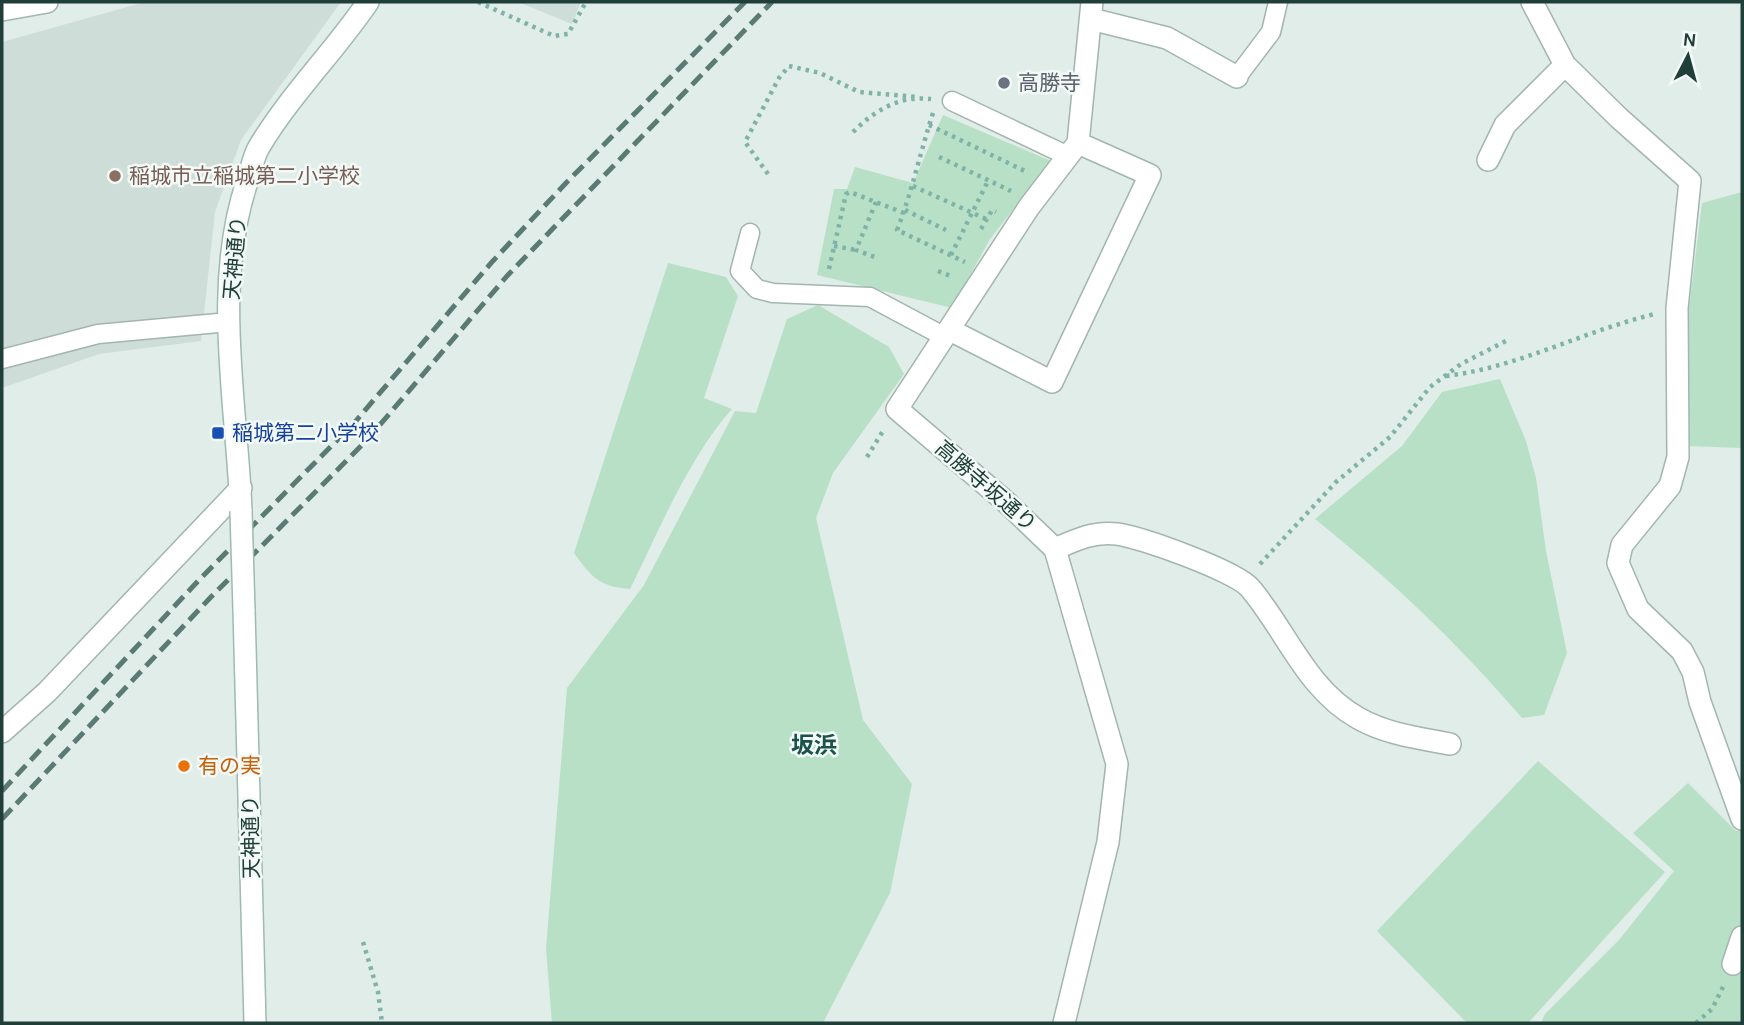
<svg xmlns="http://www.w3.org/2000/svg" width="1744" height="1025" viewBox="0 0 1744 1025" font-family="Karla,'Noto Sans JP',sans-serif">
<style>
.built{fill:#cfddd8}
.green{fill:#b8e0c6}
.lines{fill:none;stroke-linecap:round;stroke-linejoin:round}
.lane-casing{stroke:#a3b5b0;stroke-width:21}
.street-casing{stroke:#a3b5b0;stroke-width:24}
.secondary-casing{stroke:#9ebab2;stroke-width:24}
.path{stroke:#7fb3a7;stroke-width:4.5;stroke-dasharray:3.5 5;stroke-linecap:butt}
.lane{stroke:#fff;stroke-width:18}
.street{stroke:#fff;stroke-width:21}
.secondary{stroke:#fff;stroke-width:21}
.rail{stroke:#5a7b74;stroke-width:5;stroke-dasharray:14 7;stroke-linecap:butt}
.secondary-bridge-casing{stroke:#9ebab2;stroke-width:24;stroke-linecap:butt}
.secondary-bridge{stroke:#fff;stroke-width:21}
.worship-dot{fill:#6b7280;stroke:#f2f9f6;stroke-width:2.5}
.education-dot{fill:#8d6e63;stroke:#f2f9f6;stroke-width:2.5}
.transit-dot{fill:#1a4fb4;stroke:#f2f9f6;stroke-width:2.5}
.food-dot{fill:#e8710a;stroke:#f2f9f6;stroke-width:2.5}
.labels{text-anchor:middle;stroke-width:5;stroke-linejoin:round;paint-order:stroke}
.worship-label{font-size:21px;fill:#5b616d;stroke:#f2f9f6;text-anchor:start}
.education-label{font-size:21px;fill:#785e54;stroke:#f2f9f6;text-anchor:start}
.street-label{font-size:21px;fill:#203f39;stroke:#f2f9f6}
.transit-label{font-size:21px;fill:#164399;stroke:#f2f9f6;text-anchor:start}
.food-label{font-size:21px;fill:#c56008;stroke:#f2f9f6;text-anchor:start}
.neighbourhood-label{font-size:23px;font-weight:bold;fill:#1a5349;stroke:#f2f9f6}
</style>
<rect width="100%" height="100%" fill="#e1ede8"/>
<!-- built -->
<path class="built" d="M145 2H341L241 140 215 212 201 341 99 354 2 388V42Z
M518 2H581L572 24Z"/>
<!-- green -->
<path class="green" d="M943 115 1051 161 990 239 952 308 817 275 834 189H847L855 167 913 183Z
M1742 192V448L1684 446 1689 308 1702 203Z
M668 263 726 277 738 296 704 398 732 409C687 460 660 529 630 589 600 587 591 577 574 553Z
M818 305 889 347 904 374 833 473 816 518 863 720 912 784 890 893 823 1023H552L546 949 567 688 644 585 735 411 756 413 787 319Z
M1500 379 1526 441 1536 478 1546 551 1567 653 1544 715 1522 718C1456 641 1393 582 1315 519L1402 446 1442 392Z
M1538 761 1665 872 1528 1023H1467L1377 931Z
M1688 783 1736 831 1742 829V1023H1541L1545 1014 1619 940 1674 871 1633 833Z"/>
<g class="lines">
<!-- lane casing -->
<g class="lane-casing">
<path id="lane" d="M1237 77 1271 32 1278 2
M952 101 1068 156
M750 233 740 271 757 289 773 293 870 297 945 337
M2 359 98 334 229 322"/>
</g>
<!-- street casing -->
<g class="street-casing">
<path id="street" d="M1532 2 1565 65 1619 118 1690 181 1677 308 1678 457 1670 486 1622 545 1618 563 1638 609 1682 651 1693 672 1700 702 1742 819
M2 10 47 2
M1091 19 1167 38 1237 77
M1488 160 1505 125 1565 65
M950 330 1052 382 1150 175 1078 143
M1055 549C1075 540 1094 531 1117 534 1140 537 1236 571 1250 588 1286 630 1306 689 1358 718 1386 734 1418 738 1450 744
M2 732 47 692 241 488
M1733 964 1742 937
M1064 1023 1108 842 1117 764 1055 549 1005 501 897 409 1029 207 1078 143 1092 2"/>
</g>
<!-- secondary casing -->
<g class="secondary-casing">
<path id="secondary" d="M241 511C237 404 212 287 247 182 251 171 253 157 259 147 290 95 334 52 368 2
M244 610 255 1023"/>
</g>
<!-- path -->
<path class="path" d="M478 2 554 36 568 34 586 2
M933 113C920 153 912 192 897 230L965 262
M929 125 1027 172
M853 132C874 111 899 95 931 99
M939 157 1011 191
M768 174 745 142 779 78 789 66 820 73 859 92 917 97
M913 186 986 219
M876 202 856 250 877 258
M905 210 946 230
M981 229 992 210 996 212
M834 246 856 250
M951 255 988 181
M829 269 846 194 850 192 904 213
M938 271 953 277
M1446 376C1520 367 1583 331 1655 314
M867 457 883 431
M1260 564 1336 482 1390 437 1430 387 1461 364 1506 341
M363 942 378 992 382 1023
M1696 1023 1712 1009 1724 985"/>
<!-- lane -->
<use href="#lane" class="lane"/>
<!-- street -->
<use href="#street" class="street"/>
<!-- secondary -->
<use href="#secondary" class="secondary"/>
<!-- rail -->
<path class="rail" d="M2 791 198 581 355 422 491 263 566 183 745 2
M2 819 210 598 367 440 507 276 772 2"/>
<!-- secondary-bridge casing -->
<g class="secondary-bridge-casing">
<path id="secondary-bridge" d="M241 511 244 610"/>
</g>
<!-- secondary-bridge -->
<use href="#secondary-bridge" class="secondary-bridge"/>
</g>
<!-- markers -->
<circle class="worship-dot" cx="1004" cy="83" r="7"/>
<circle class="education-dot" cx="115" cy="176" r="7"/>
<rect class="transit-dot" x="211" y="426" width="14" height="14" rx="3.5"/>
<circle class="food-dot" cx="184" cy="766" r="7"/>
<g class="labels">
<!-- worship labels -->
<g class="worship-label">
<text x="1018" y="90">高勝寺</text>
</g>
<!-- education labels -->
<g class="education-label">
<text x="129" y="183">稲城市立稲城第二小学校</text>
</g>
<!-- street labels -->
<g class="street-label">
<text transform="translate(235 258) rotate(-85)" y="7">天神通り</text>
<text transform="translate(986 486) rotate(41)" y="7">高勝寺坂通り</text>
<text transform="translate(251 837) rotate(-91)" y="7">天神通り</text>
</g>
<!-- transit labels -->
<g class="transit-label">
<text x="232" y="440">稲城第二小学校</text>
</g>
<!-- food labels -->
<g class="food-label">
<text x="198" y="773">有の実</text>
</g>
<!-- neighbourhood labels -->
<g class="neighbourhood-label">
<text x="814" y="753">坂浜</text>
</g>
</g>
<!-- border -->
<rect width="1744" height="1025" fill="none" stroke="#203f39" stroke-width="7"/>
<!-- north arrow -->
<g transform="translate(1688 56) rotate(6)" stroke="#f2f9f6" stroke-width="5" paint-order="stroke">
<path d="M0-5L12 26L0 18L-12 26Z" fill="#203f39"/>
<text y="-10" font-size="19" font-weight="bold" text-anchor="middle" fill="#203f39">N</text>
</g>
</svg>
